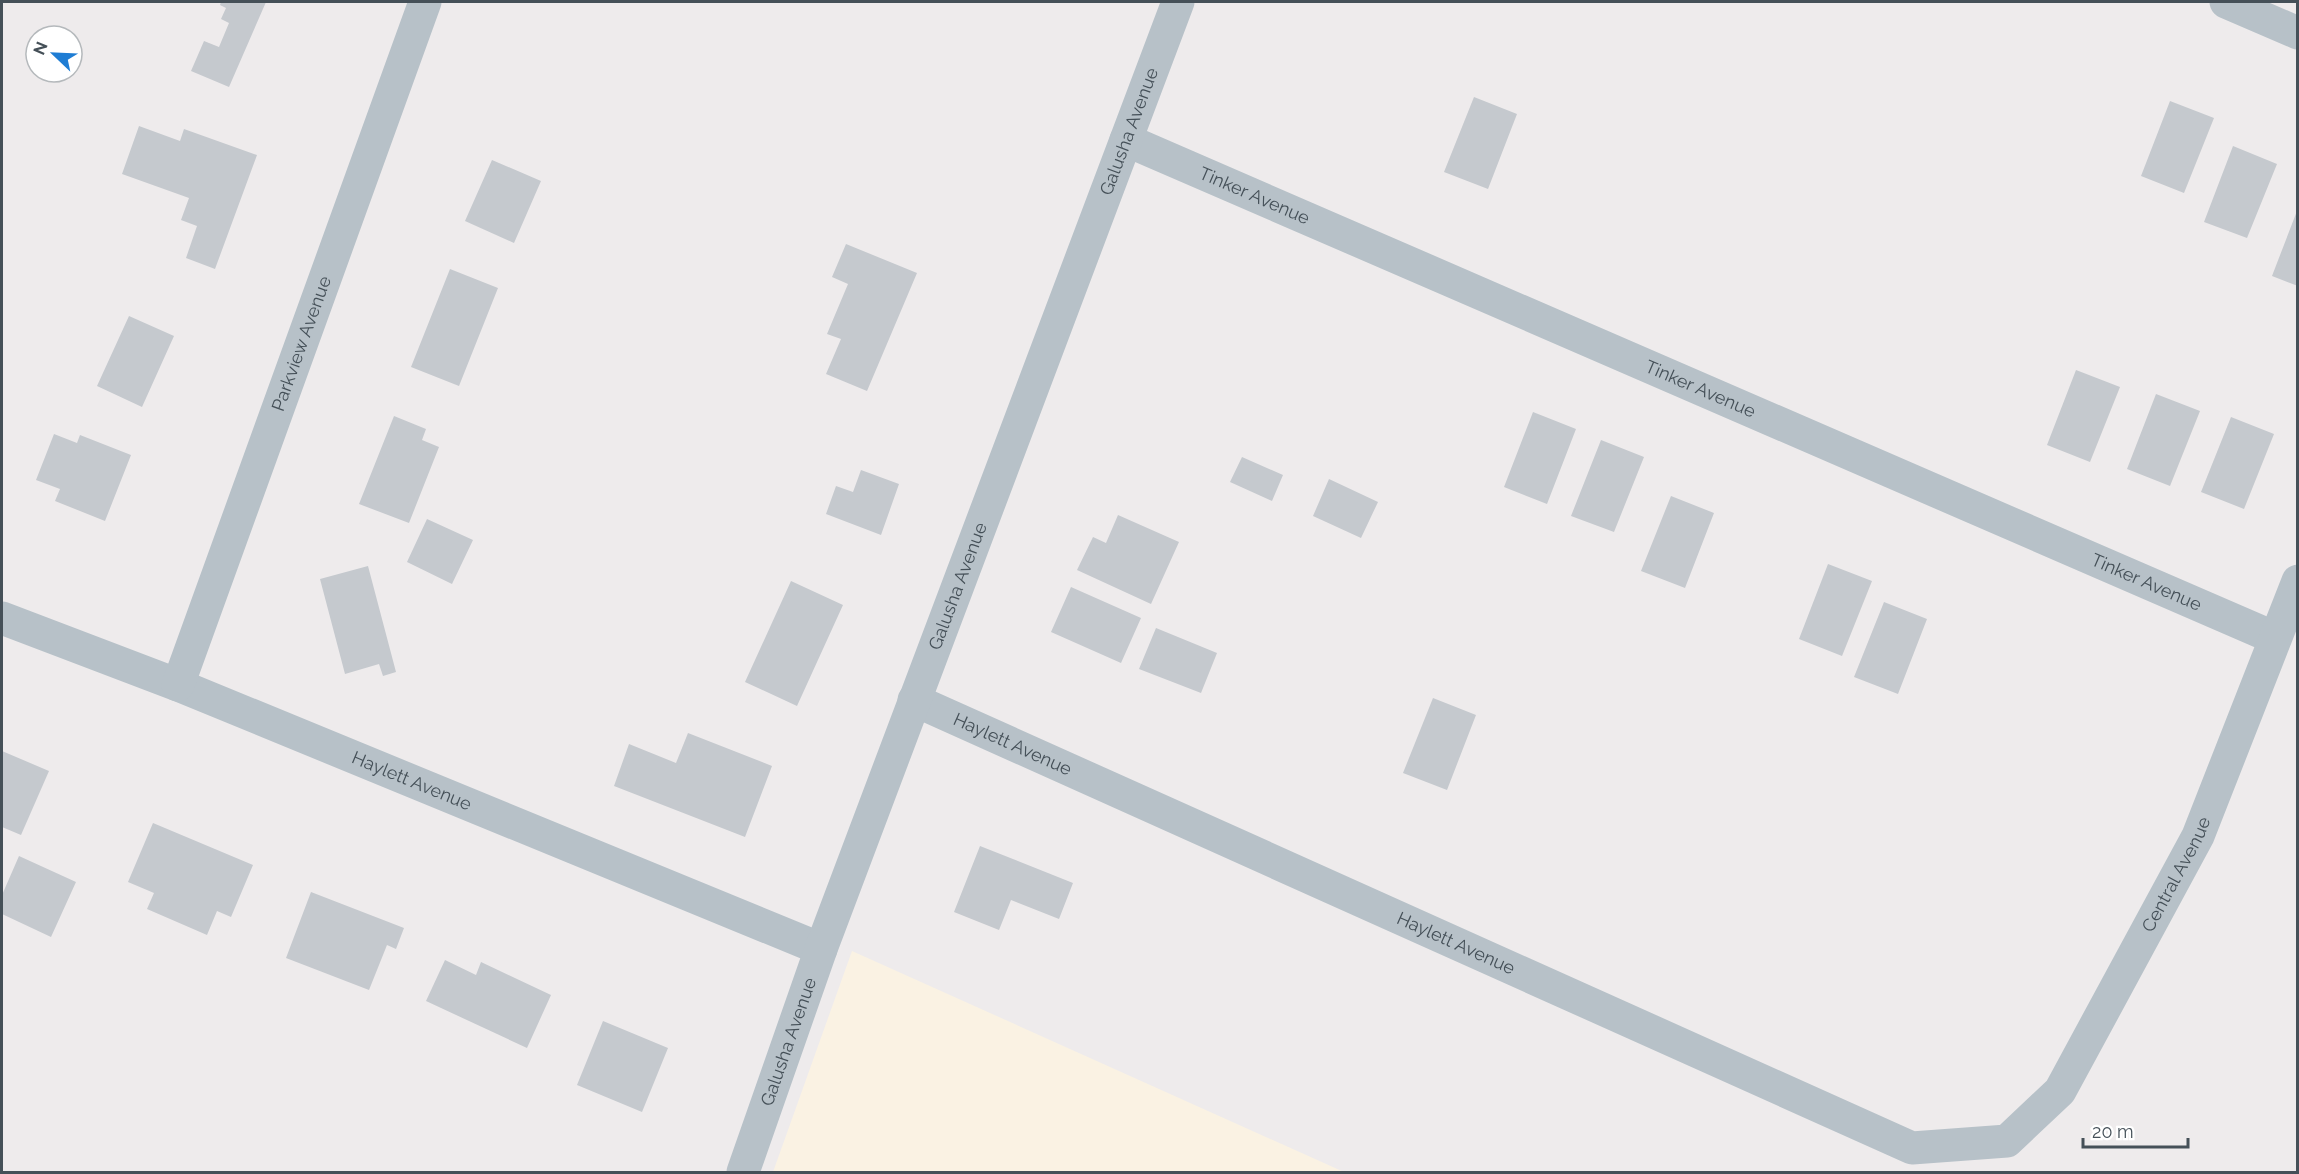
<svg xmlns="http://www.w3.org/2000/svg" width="2299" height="1174" viewBox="0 0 2299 1174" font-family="Raleway,sans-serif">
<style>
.commercial{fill:#faf2e3}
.building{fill:#c5c9ce}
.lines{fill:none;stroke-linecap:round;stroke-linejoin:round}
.minor{stroke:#b7c1c8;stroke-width:33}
.labels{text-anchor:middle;stroke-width:4.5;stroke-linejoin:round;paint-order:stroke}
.street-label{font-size:18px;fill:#455058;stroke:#fff}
</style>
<rect width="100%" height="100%" fill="#eeebec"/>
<!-- commercial -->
<path class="commercial" d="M852 951 1344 1172H773Z"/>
<!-- building -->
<path class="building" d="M221 2H266L229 87 191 71 204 41 219 47 229 23 221 19 226 8 220 5Z
M1474 97 1517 114 1488 189 1444 172Z
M2170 101 2214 118 2184 193 2141 176Z
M139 126 180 141 184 129 257 155 215 269 186 258 197 226 181 220 189 198 122 174Z
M2233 146 2277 164 2247 238 2204 222Z
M492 160 541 181 514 243 465 221Z
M2297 211H2298V286L2272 276Z
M846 244 917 273 867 391 826 374 841 339 827 334 848 284 832 277Z
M450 269 498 288 459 386 411 367Z
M129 316 174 336 142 407 97 386Z
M2076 370 2120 387 2090 462 2047 445Z
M2156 394 2200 411 2170 486 2127 469Z
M1533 412 1576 429 1547 504 1504 487Z
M394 416 426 429 422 440 439 447 409 523 359 504Z
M2231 417 2274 434 2244 509 2201 492Z
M54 434 77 443 80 435 131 455 105 521 55 501 60 489 36 480Z
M1601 440 1644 457 1614 532 1571 516Z
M1242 457 1283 475 1272 501 1230 482Z
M861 470 899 484 881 535 826 514 836 486 853 492Z
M1329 479 1378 502 1361 538 1313 516Z
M1671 496 1714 513 1685 588 1641 571Z
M1118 515 1179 542 1151 604 1077 570 1093 537 1106 543Z
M427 519 473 540 452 584 407 562Z
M1828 564 1872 581 1842 656 1799 639Z
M368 566 396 672 383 676 379 664 345 674 320 579Z
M791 581 843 605 797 706 745 682Z
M1071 587 1141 618 1121 663 1051 632Z
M1884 602 1927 619 1898 694 1854 677Z
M1156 628 1217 653 1201 693 1139 669Z
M1433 698 1476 715 1447 790 1403 773Z
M688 733 772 766 745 837 614 786 629 744 676 763Z
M2 751 49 771 21 835 2 827Z
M153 823 253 865 231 917 217 911 207 935 147 909 154 893 128 882Z
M980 846 1073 883 1059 919 1011 900 999 930 954 912Z
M19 856 76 882 51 937 2 914V895Z
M311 892 404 928 396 949 387 945 369 990 286 958Z
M445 960 476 975 481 962 551 995 527 1048 426 1001Z
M603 1021 668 1048 642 1112 577 1085Z"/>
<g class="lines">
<!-- minor -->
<g class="minor">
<path d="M2226 2 2298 33"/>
<path id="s1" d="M1126 140 2275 638"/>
<path id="s2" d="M2 618 178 685 821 949"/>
<path id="s3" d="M178 685 425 2"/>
<path id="s4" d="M914 700 1912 1148 2007 1141 2060 1091 2198 836 2298 581"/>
<path id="s5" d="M743 1172 821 949 1178 2"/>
</g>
</g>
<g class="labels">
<!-- street labels -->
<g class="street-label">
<text dy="6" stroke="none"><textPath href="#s5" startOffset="1110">Galusha Avenue</textPath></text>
<text dy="6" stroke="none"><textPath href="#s1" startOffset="140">Tinker Avenue</textPath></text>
<text dy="6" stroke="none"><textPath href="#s3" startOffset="363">Parkview Avenue</textPath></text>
<text dy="6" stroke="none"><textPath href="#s1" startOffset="626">Tinker Avenue</textPath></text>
<text dy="6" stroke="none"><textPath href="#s1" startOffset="1112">Tinker Avenue</textPath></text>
<text dy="6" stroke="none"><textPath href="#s5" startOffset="624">Galusha Avenue</textPath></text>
<text dy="6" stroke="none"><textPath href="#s4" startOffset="108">Haylett Avenue</textPath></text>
<text dy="6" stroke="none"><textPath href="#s2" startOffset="441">Haylett Avenue</textPath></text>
<text dy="6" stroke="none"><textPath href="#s4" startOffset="1508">Central Avenue</textPath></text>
<text dy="6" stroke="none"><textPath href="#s4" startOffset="594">Haylett Avenue</textPath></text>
<text dy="6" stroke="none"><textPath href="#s5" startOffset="138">Galusha Avenue</textPath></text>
</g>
</g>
<!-- border -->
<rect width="2299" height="1174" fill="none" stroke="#455058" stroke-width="6"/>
<!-- north arrow -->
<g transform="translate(54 54) rotate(293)"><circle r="28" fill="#ffffff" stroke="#b5b9bc" stroke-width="1.5"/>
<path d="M0-4.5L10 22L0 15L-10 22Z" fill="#1f7dd4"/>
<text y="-9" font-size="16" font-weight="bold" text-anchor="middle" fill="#455058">N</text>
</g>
<!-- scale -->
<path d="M2083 1138v9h105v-9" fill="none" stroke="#455058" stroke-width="3"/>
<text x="2092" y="1138" font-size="18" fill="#455058" stroke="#ffffff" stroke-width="4.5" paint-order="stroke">20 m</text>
</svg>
